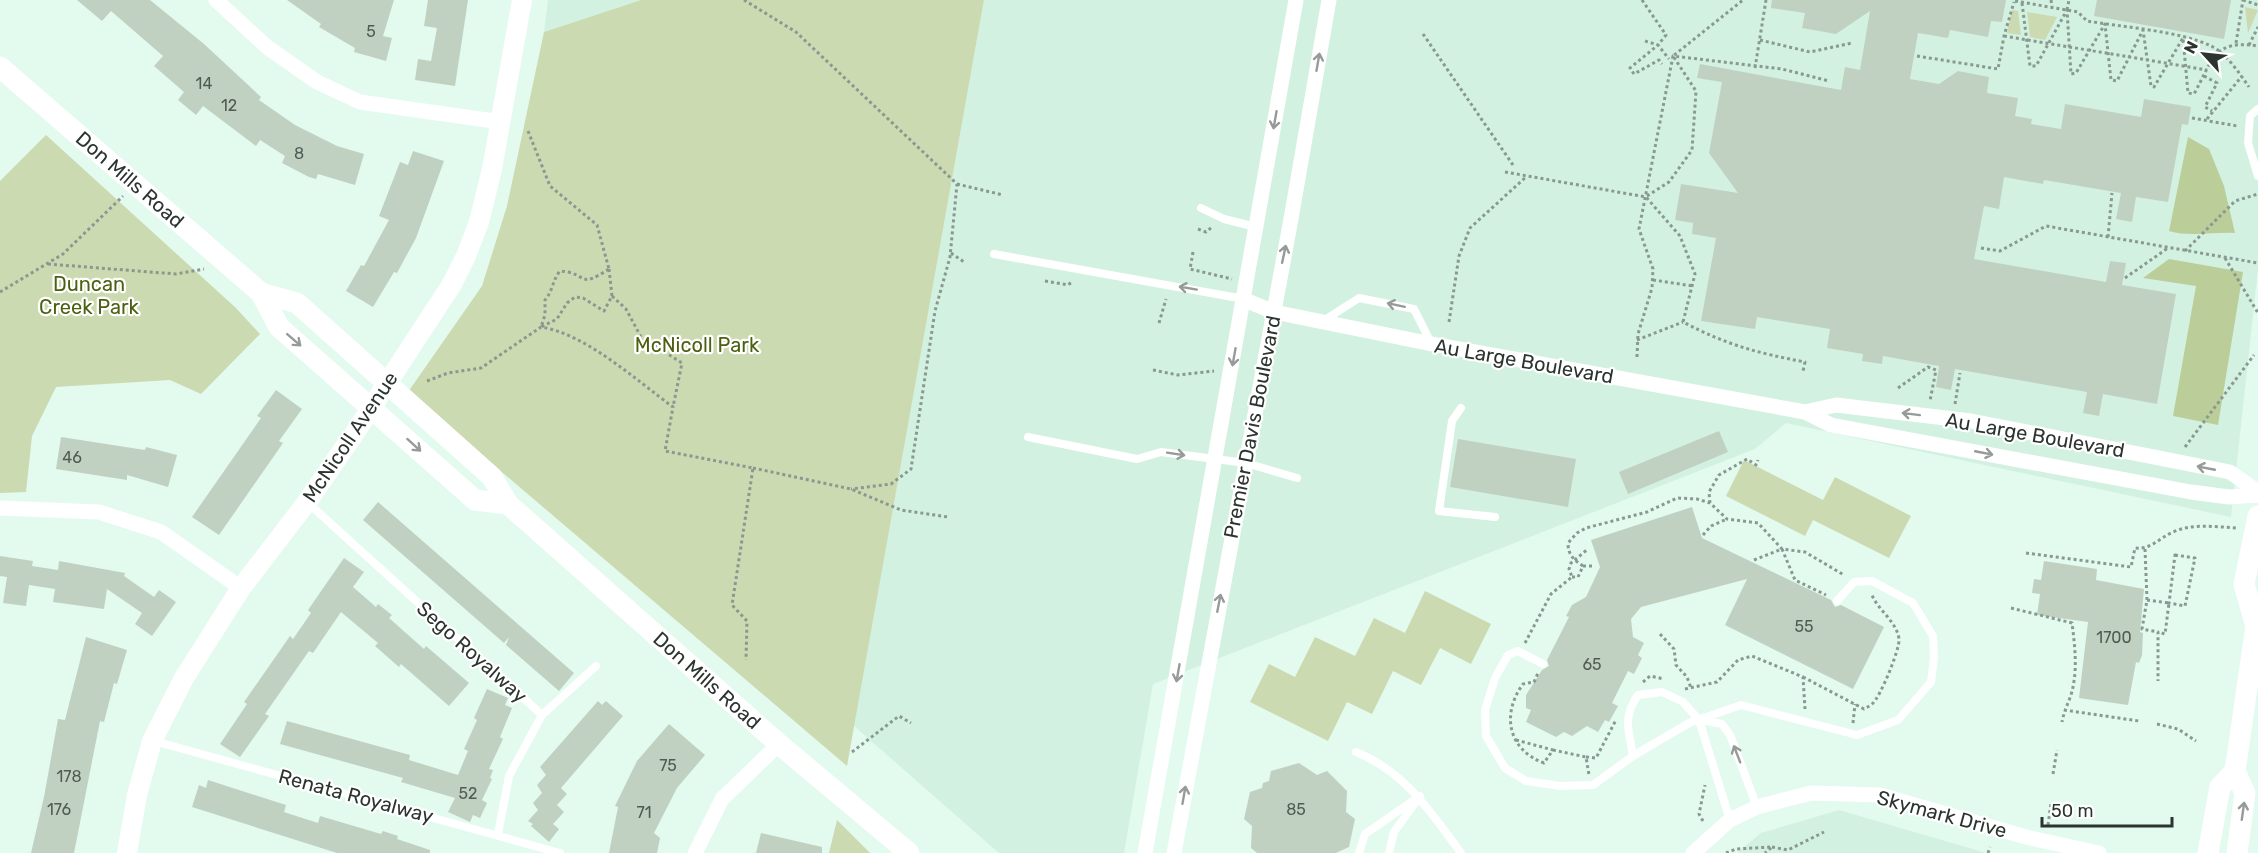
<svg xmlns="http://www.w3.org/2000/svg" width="2258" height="853" viewBox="0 0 2258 853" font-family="Rubik,sans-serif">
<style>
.built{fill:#d2f1e1}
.green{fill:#ccdab1}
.forest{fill:#bbcd99}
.building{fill:#c1d1c1}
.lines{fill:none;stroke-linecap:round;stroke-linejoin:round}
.path{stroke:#899991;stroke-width:3;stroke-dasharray:3 3;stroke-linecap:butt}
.service{stroke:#fff;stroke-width:8}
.minor{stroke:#fff;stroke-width:15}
.tertiary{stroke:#fff;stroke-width:20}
.secondary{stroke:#fff;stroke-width:21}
.oneway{stroke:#969a98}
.labels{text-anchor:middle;stroke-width:4.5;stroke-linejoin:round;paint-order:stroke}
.number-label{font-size:16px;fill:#515b54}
.street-label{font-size:20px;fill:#2c3430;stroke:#fff}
.park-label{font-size:20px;fill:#4c6012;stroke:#fff}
</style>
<rect width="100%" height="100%" fill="#e3faef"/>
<!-- built -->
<path class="built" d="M548 0H641L544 32Z
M984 0H2258V269L2231 517 1786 423 1755 449 1153 684 1124 853H999L854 726Z
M1839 810 1986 853H1737L1761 833Z"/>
<!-- green -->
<path class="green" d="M641 0H984L847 766 408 392 482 286 507 206 544 32Z
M2245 7 2258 10 2248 33Z
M2012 10 2018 11 2021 35 2007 33Z
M2027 12 2057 17 2045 40 2030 37Z
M46 135 236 308 260 334 201 394 170 380 56 387 32 436 26 492 0 493V181Z
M1744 460 1823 500 1835 477 1911 516 1889 558 1813 520 1805 536 1726 496Z
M1425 591 1491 624 1471 664 1440 648 1421 685 1393 671 1372 714 1347 702 1328 741 1250 702 1269 664 1295 677 1315 637 1355 656 1374 618 1405 633Z
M837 820 870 853H829Z"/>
<!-- forest -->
<path class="forest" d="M2188 137 2209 149 2224 186 2235 233C2214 232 2189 237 2169 231Z
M2169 259 2243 272 2218 425 2173 416 2196 286 2143 278Z"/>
<!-- building -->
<path class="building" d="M77 0H150L204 44 261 97 259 100 295 125 337 146 364 154 355 185 318 174 316 179 309 177 282 163 285 156 260 140 256 146 203 106 196 115 178 100 184 92 154 66 163 56 111 11 102 21Z
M287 0H394L383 36 392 38 386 61 354 52 355 48 319 27 321 24Z
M428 0H468L455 86 415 80 418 59 431 61 437 28 424 26Z
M1772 0H2006L2002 22 1991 21 1988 37 1950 30 1948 38 1918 33 1910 79 1939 84 1958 71 1989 77 1987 93 2018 98 2015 116 2032 119 2031 124 2061 129 2065 104 2141 117 2144 99 2191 107 2188 125 2182 124 2168 202 2136 197 2132 222 2116 219 2121 193 2044 180 2043 184 2004 177 1999 209 1984 206 1974 259 2106 282 2110 261 2126 263 2122 285 2176 294 2157 404 2103 394 2099 416 2083 413 2087 392 1955 369 1951 390 1936 387 1939 366 1883 356 1882 364 1862 361 1863 354 1827 348 1830 329 1757 317 1755 329 1701 321 1716 238 1692 234 1693 223 1675 220 1681 184 1738 193 1709 153 1722 82 1697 78 1700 64 1841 90 1845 67 1860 70 1870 11 1836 34 1802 28 1805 13 1771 8Z
M2097 0H2231L2224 39 2094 16Z
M413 151 444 161 416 238 397 273 394 272 373 307 346 291 361 265 364 266 389 220 379 216 400 162 408 165Z
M276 390 302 409 279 441 283 443 219 535 192 517 261 418 257 416Z
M1719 431 1728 452 1628 494 1619 472Z
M61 437 145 450 146 447 177 455 168 487 127 475V480L56 469Z
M1458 439 1576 459 1568 507 1450 487Z
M378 502 574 673 559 691 506 645 509 637 504 643 363 520Z
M1692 507 1702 538 1831 600 1835 607 1841 605 1884 627 1853 689 1725 625 1747 579 1641 607 1631 619 1633 637 1644 643 1638 655 1642 658 1634 674 1628 671 1612 703 1618 706 1609 722 1605 720 1598 732 1587 726 1572 736 1564 732 1556 737 1526 722 1531 710 1526 708V695L1542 670 1549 666 1547 660 1569 617 1566 616 1572 605 1586 597 1600 567 1591 540Z
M0 556 33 561 32 566 58 570 59 561 125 573 124 576 154 597 159 590 176 602 152 636 135 624 142 613 107 589 104 609 53 602 55 589 29 585 26 606 3 603 7 577 0 576Z
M344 558 364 572 353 587 376 607 378 604 392 615 389 618 424 649 426 646 469 683 449 706 401 664 399 667 375 646 378 643 341 612 313 653 309 651 265 714 269 716 240 757 220 744 247 704 244 702 290 636 293 639 311 613 308 610Z
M2044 561 2097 569 2096 580 2144 589 2140 632 2143 633 2142 655 2139 663 2136 662 2128 705 2079 698 2088 622 2037 615 2040 594 2032 593 2034 579 2041 580Z
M86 637 127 650 117 684 114 683 104 722 100 721 74 853H31L44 797 58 719 65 720Z
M487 689 508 698 505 705 512 708 500 737 503 739 489 769 493 770 490 778 492 779 482 800 487 803 480 818 473 815 470 822 448 812 455 798 401 782 403 778 280 744 287 721 410 755 409 760 458 775 468 751 464 749 477 720 474 718Z
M598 701 602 705 606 701 623 716 561 788 567 794 557 805 564 812 553 824 559 829 549 842 531 826 533 824 528 821 538 810 533 803 542 793 537 785 546 775 540 767Z
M669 724 705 755 677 788 654 833 660 838 657 853H609L618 807 615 806 637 761Z
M1299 763 1317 775 1327 771 1347 791 1346 812 1355 819 1349 847 1336 853H1257L1251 848 1252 826 1244 819 1250 792 1262 788 1263 783 1269 781 1271 771Z
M208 780 286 805 284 812 290 814 318 823 320 816 381 834 383 831 398 836 397 839 430 850V853H337L192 807 199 785 206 788Z
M761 833 822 847V853H756Z"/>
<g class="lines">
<!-- path -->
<path class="path" d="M744 0 796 32 957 184 950 257 935 311 911 469 891 484 851 489
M1642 0 1666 35 1658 45 1669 59
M2051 0 2052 7
M2243 0 2258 5
M2015 1 2078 12 2087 21C2122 27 2180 31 2211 46 2226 53 2240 74 2249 87
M2022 3 2030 66H2036L2067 10 2071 74 2076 73 2105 24 2111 80 2117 81 2143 30 2151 86 2154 87 2183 38 2188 93 2194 94C2213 60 2213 39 2258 46
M2067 10 2069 0
M1423 34 1513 165
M2004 36 2207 70
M1760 40 1810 52 1852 43
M1645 41 1658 45 1630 68 1634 74 1659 60 1662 64
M2236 43 2243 0
M2249 45 2258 27
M1917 56 1998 69 2004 36 2014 2
M1755 68 1766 0
M2204 76 2217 83 2205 107 2212 111
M2192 118 2237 126
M2207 119 2242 76
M528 131 550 186 597 225 609 269
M1505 172 1646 197 1680 236 1695 274 1683 322C1727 345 1757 353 1805 362L1803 371
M957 184 1003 195
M1647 196 1669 182 1692 150 1696 91 1673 56 1743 0
M1198 229 1206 232 1212 227
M2108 237 2112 193
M1981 248 2000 251 2046 226 2258 263
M2185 251 2235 201 2258 194
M1193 252 1190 269 1232 279
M951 253 964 262
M2225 258 2258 313
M48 264 176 274 204 269
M609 269 612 296 604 311 583 298 575 297 567 303 557 319 541 327 545 315V300C553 291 552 281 560 271 589 273 577 290 609 269Z
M2125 278 2168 248
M1653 280 1693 286
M1045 281 1068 285 1073 281
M0 292 63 254 123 196
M612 296 626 309 641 337 682 363 673 407
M1449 322 1459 256 1470 228 1527 176
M1159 323 1166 299
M1637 340 1683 322
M1637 357 1638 334 1652 288 1653 269 1639 229 1673 56 1782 69 1829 81
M1153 370 1178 375 1214 371
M427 381 448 373 481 368 541 327C586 334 636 380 673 407L665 451 753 468 732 605 747 621 746 660
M1898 388 1928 367 1936 370 1930 401
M1955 404 1960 373
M2185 447 2254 355
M753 468 851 489 901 510 948 517
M1710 503 1709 492 1719 475 1747 459 1756 465 1758 460
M1703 535 1711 526 1727 519
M2145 549 2147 600 2142 629 2158 632V681
M2026 553 2131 567 2135 548C2151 550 2159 538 2173 532 2193 523 2216 527 2238 528
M2175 555 2195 558 2185 606 2169 603Z
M1754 560 1782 549 1795 580 1826 595
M1583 566H1595
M1572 577H1578L1583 566C1574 560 1568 555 1568 543L1577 533 1586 528 1647 512 1677 498 1697 499 1710 503 1727 519 1758 523 1782 549 1805 552 1844 575
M2147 600 2169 603 2165 634 2158 632
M2011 608 2072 623C2075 647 2078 671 2071 695 2068 704 2064 711 2062 722
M1660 634 1674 649 1676 665 1687 677 1691 688
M1525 643 1551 594 1572 577 1569 569 1571 563 1588 549
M1803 677 1864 709C1867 707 1870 706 1872 704 1880 698 1900 649 1899 639 1897 622 1878 610 1872 595
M1643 682 1650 676 1664 679
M1685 689 1717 682 1738 660 1752 656 1803 677 1805 709
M2064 710 2139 721
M1853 723 1855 704
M2157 724 2178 729 2196 741
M1516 740 1553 750 1544 763C1508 750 1501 714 1523 684L1534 682 1538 673
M1553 750 1586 757 1589 775
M852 752 899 716 911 723
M1586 757 1596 758 1616 720
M2053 774 2057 750
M1703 821 1699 814 1705 785
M2048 825 2051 803
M1772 847 1788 850 1824 832
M1726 853 1736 849 1772 847 1765 853
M1988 853 1990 847"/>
<!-- service -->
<path class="service" d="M2258 109 2250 116 2248 143 2258 176
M1201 208 1224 219 1256 227
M994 254 1244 299
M1323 321 1359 298 1414 309 1431 343
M1461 408 1452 421 1439 511 1495 517
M1028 437 1137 459 1161 452 1246 463 1297 478
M308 503 542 715 509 776 498 834
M1543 664 1518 651 1508 655 1495 678 1485 710 1486 736 1505 768 1526 781 1561 786 1593 785 1633 756 1689 723 1741 705 1857 735 1898 720 1931 682 1934 658 1933 636 1913 603 1872 581 1854 582 1837 601
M542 715 596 666
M1701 720 1722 724 1730 735 1757 807
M154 741 560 853
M1356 752C1405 772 1431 812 1461 853
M1633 756C1629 730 1622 718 1638 695L1662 692 1683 702 1699 720 1730 820
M1359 853 1365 834 1420 796 1394 832 1389 853"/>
<!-- minor -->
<path class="minor" d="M216 0 267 47 317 82 360 102 501 122
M1245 300 1274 312 1432 344 1805 412 1831 425 2191 492 2229 497 2258 495
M1805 412 1836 405 1971 421 2230 472 2258 492
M0 508 99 512 161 532 241 588
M695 853 722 799 779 744
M1145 853 1296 0
M1174 853 1291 219 1329 0
M1693 853 1730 820 1757 807 1811 793 1880 795 2026 837 2099 853"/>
<!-- tertiary -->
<path class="tertiary" d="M127 853 137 795 152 741 184 678 241 588 307 502 356 431 452 284 466 256 479 222 492 169 522 0"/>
<!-- secondary -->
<g class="secondary">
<path id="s1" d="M0 67 261 293 279 327 475 500 508 504"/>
<path id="s2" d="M261 293 297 303 492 477 508 504 779 744 909 853"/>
<path d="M2208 853 2220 787 2235 771"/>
<path d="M2237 853 2245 793 2235 771 2256 626 2244 584 2258 516"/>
</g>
</g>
<!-- one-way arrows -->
<defs><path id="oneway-shaft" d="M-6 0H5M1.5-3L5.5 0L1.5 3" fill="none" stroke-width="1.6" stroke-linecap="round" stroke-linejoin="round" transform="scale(1.5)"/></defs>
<g class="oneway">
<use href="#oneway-shaft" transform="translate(1318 62) rotate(-80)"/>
<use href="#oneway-shaft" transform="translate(1275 120) rotate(100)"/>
<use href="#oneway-shaft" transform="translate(1284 254) rotate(-78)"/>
<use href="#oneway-shaft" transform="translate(1188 288) rotate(-170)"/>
<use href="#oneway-shaft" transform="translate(1396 305) rotate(-168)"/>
<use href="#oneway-shaft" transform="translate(294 340) rotate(41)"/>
<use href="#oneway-shaft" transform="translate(1234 357) rotate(100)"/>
<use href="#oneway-shaft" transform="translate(1911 414) rotate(-173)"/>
<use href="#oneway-shaft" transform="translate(414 445) rotate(42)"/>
<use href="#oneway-shaft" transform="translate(1984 453) rotate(11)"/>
<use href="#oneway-shaft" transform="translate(1176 454) rotate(9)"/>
<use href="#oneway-shaft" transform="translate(2206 468) rotate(-169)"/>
<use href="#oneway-shaft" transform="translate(1219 603) rotate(-79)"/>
<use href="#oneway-shaft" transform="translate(1178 673) rotate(100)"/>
<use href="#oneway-shaft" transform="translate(1737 754) rotate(-111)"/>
<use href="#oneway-shaft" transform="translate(1184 795) rotate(-80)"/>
<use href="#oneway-shaft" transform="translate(2243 811) rotate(-82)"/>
</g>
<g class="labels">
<!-- number labels -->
<g class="number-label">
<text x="371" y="37">5</text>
<text x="204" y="89">14</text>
<text x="229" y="111">12</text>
<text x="299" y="159">8</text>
<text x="72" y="463">46</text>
<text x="1804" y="632">55</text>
<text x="2114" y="643">1700</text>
<text x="1592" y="670">65</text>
<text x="668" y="771">75</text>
<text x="69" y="782">178</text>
<text x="468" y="799">52</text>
<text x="59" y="815">176</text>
<text x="1296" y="815">85</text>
<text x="644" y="818">71</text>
</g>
<!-- street labels -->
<g class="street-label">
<text dy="7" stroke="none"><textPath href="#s1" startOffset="172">Don Mills Road</textPath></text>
<text transform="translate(1524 361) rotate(10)" y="7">Au Large Boulevard</text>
<text transform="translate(1252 427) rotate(-79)" y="7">Premier Davis Boulevard</text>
<text transform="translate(2035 435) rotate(10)" y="7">Au Large Boulevard</text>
<text transform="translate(350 437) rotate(-56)" y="7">McNicoll Avenue</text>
<text transform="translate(472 652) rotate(42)" y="7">Sego Royalway</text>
<text dy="7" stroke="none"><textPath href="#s2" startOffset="596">Don Mills Road</textPath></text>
<text transform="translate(356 796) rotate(15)" y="7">Renata Royalway</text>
<text transform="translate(1942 814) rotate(15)" y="7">Skymark Drive</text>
</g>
<!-- park labels -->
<g class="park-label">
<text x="89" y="291">Duncan<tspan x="89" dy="23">Creek Park</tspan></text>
<text x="697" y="352">McNicoll Park</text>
</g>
</g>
<!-- north arrow -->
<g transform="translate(2204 54) rotate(297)" stroke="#ffffff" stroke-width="4.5" paint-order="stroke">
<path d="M0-4.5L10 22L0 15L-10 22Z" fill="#2c3430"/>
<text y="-9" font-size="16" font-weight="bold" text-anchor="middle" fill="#2c3430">N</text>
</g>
<!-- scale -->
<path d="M2042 817v9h130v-9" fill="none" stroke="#2c3430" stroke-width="3"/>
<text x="2051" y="817" font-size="18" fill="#2c3430" stroke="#ffffff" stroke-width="4.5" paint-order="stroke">50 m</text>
</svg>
